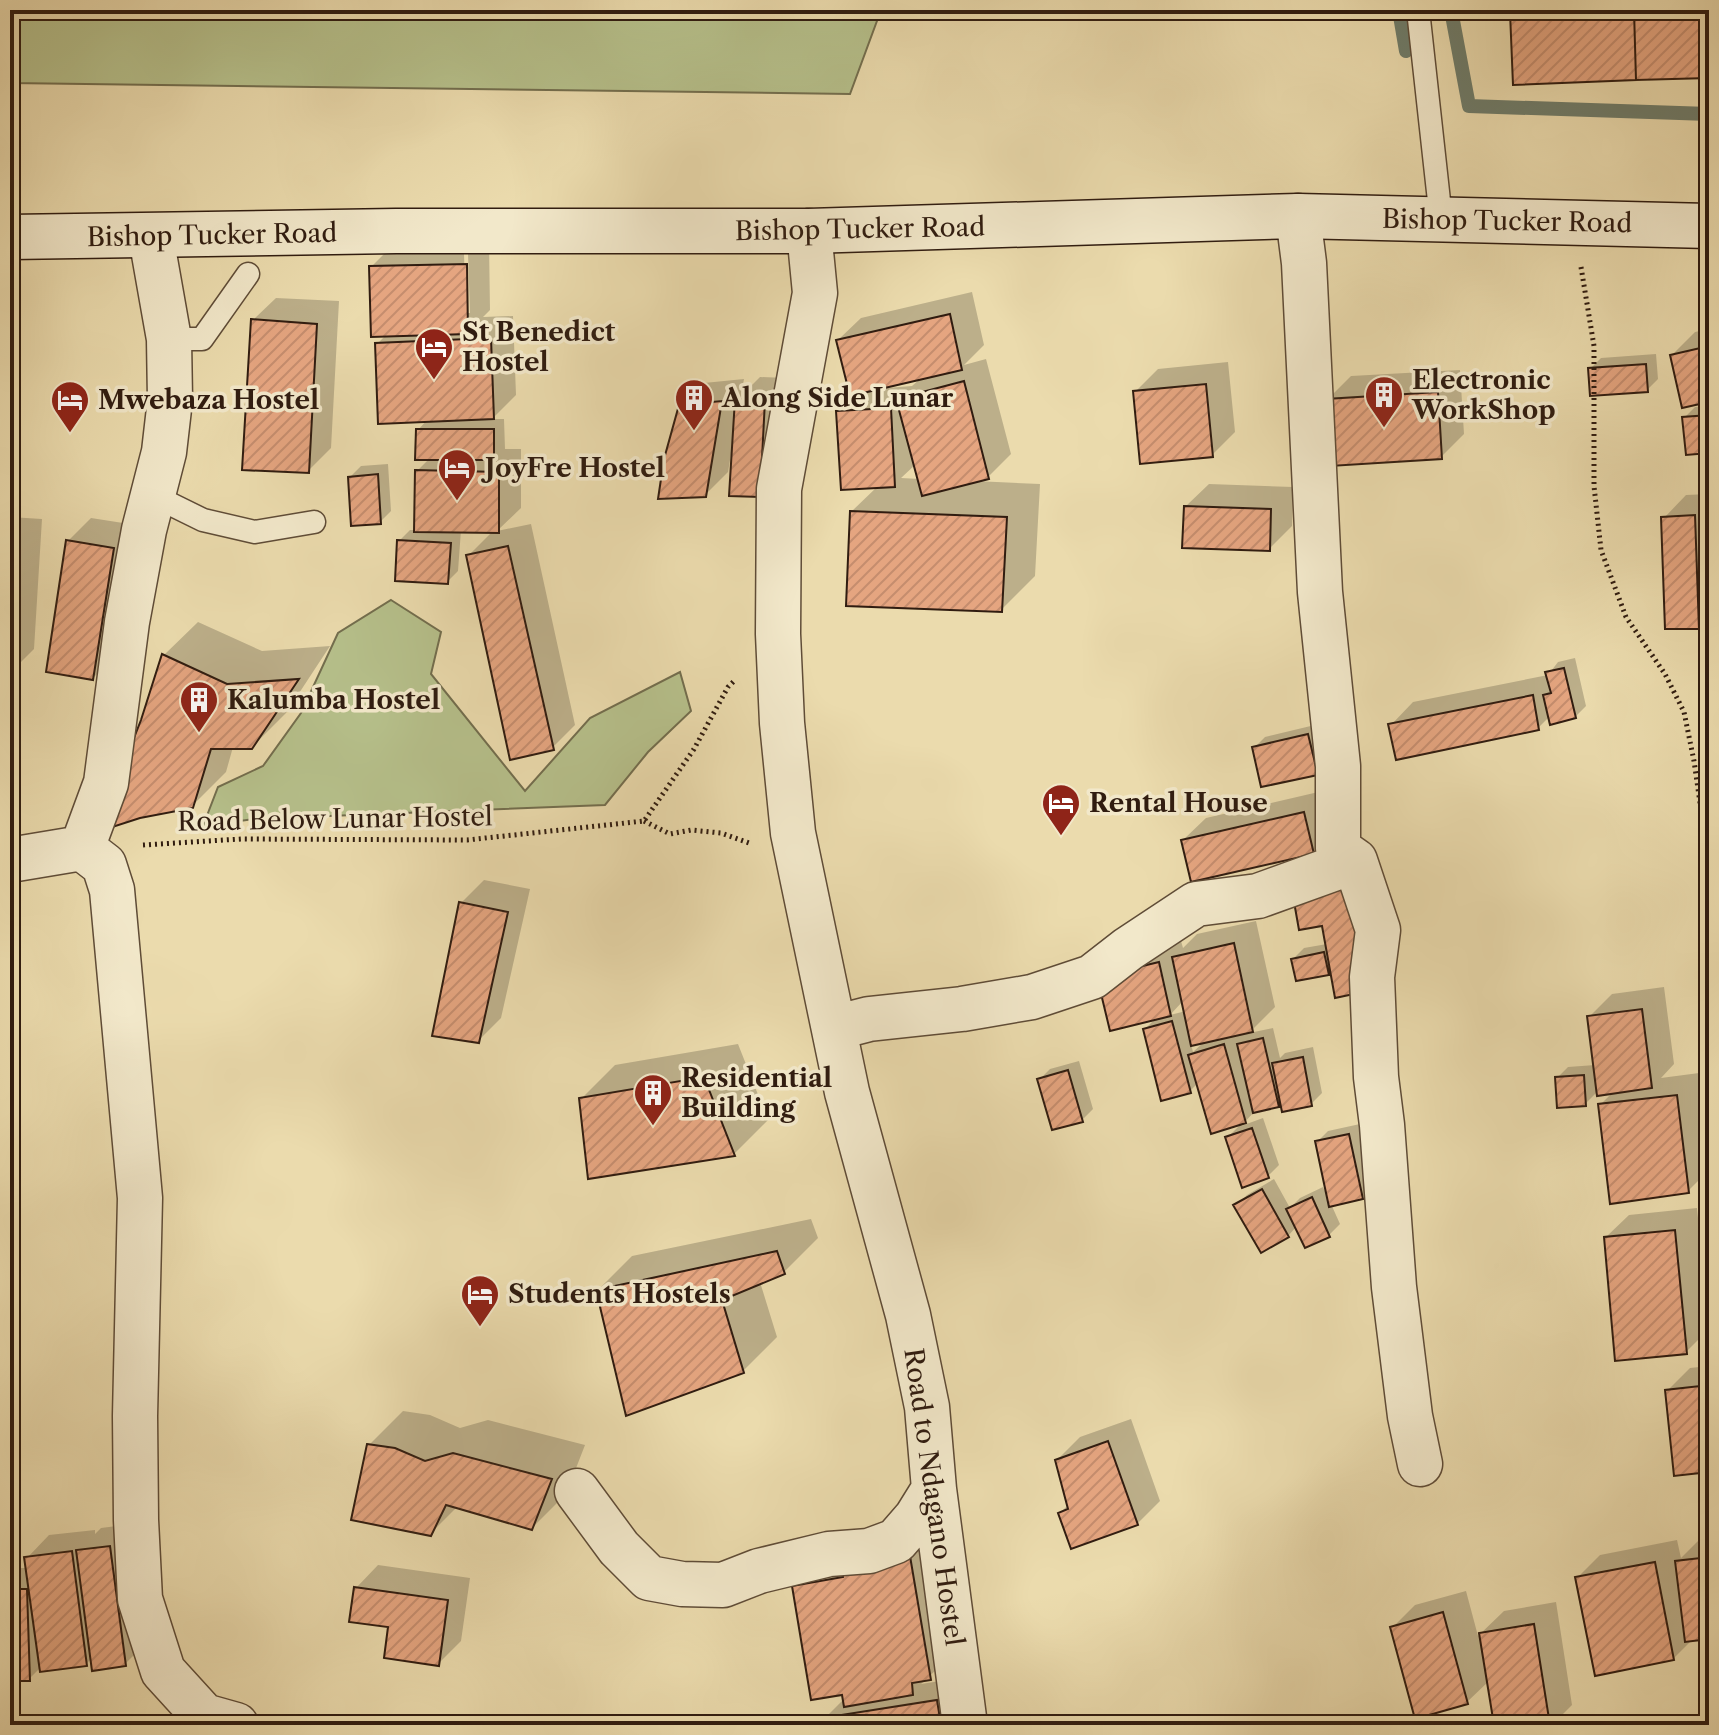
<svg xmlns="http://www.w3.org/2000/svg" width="1719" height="1735" viewBox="0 0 1719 1735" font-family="'Libre Caslon Text',serif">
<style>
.green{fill:#b6c08b;stroke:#736e4e;stroke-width:2}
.shadow{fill:#0003;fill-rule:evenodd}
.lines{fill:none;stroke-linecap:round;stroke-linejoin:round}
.stream{stroke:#6f7c6a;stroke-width:14}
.building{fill:url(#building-hatch);stroke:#301c10;stroke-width:2}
.service-casing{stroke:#5f4c37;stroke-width:25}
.minor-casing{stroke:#5f4c37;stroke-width:47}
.secondary-casing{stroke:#301c10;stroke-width:47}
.path{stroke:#301c10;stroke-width:5;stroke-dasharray:2 4;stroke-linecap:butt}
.service{stroke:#f2e8ca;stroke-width:22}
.minor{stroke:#f2e8ca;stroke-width:44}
.secondary{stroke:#f2e8ca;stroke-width:44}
.labels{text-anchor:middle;stroke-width:7;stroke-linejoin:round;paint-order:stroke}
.street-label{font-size:26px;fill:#301c10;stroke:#f2e8ca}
.poi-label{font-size:26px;font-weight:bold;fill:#301c10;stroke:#f2e8ca;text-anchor:start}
</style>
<defs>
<pattern id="building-hatch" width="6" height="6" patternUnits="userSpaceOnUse" patternTransform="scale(2)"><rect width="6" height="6" fill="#e5a580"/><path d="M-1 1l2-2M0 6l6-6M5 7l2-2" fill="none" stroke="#c58d6e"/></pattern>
</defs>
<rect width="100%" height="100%" fill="#ebdbad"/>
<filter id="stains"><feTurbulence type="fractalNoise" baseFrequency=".0025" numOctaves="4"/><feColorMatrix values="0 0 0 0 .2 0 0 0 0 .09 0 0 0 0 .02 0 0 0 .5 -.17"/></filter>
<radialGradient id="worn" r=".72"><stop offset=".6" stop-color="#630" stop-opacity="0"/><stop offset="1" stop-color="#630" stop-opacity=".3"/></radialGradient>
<!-- green -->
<path class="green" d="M10 10H881L850 94 10 83Z
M391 600 441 632 431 674 525 791 590 718 680 672 691 711 648 752 605 805 254 819 203 826 218 787 263 766 301 713 338 633Z"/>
<!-- shadow -->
<path class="shadow" d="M1515 10H1709V76L1512 13Z
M489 242 490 310 483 317 513 316 516 395 492 419H504L505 449H521V508L497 531 531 524 575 725 552 748 468 556 493 531 461 530 458 571 447 582 399 541 410 530H416L417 471 430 458 418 430 427 420 377 344 387 334 371 267 394 244ZM464 254H468L470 313H466Z
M972 292 984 345 964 365 986 359 1011 454 988 477 975 481 1040 484 1035 576 1001 610 852 511 878 486 838 412 859 392 838 340 861 318ZM921 378 912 386 886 388V386ZM916 464 920 479 901 478Z
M276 298 339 301 331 448 308 471 253 320Z
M1709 329V400L1672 355 1695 332Z
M1656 354 1658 379 1647 390 1590 369 1601 358Z
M1228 362 1235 432 1212 455 1135 392 1158 369Z
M1460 370 1464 434 1441 457 1328 399 1351 376Z
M760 377 787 378 782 472 731 454 728 472 705 495 680 406 704 383 744 379 741 396ZM756 398 775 399V403L756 402Z
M1709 406V451L1684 418 1695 407Z
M388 464 391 511 380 522 350 477 361 466Z
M1209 484 1293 487 1292 526 1269 549 1186 506Z
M1709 494V616L1698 627 1664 518 1686 495Z
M10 517 42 519 34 649 11 672Z
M91 518 136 525 116 655 93 678 68 541Z
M198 622 262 651 330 646 286 713 252 747H233L226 772 192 806 143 721 164 655Z
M1575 658 1586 706 1575 717 1550 716 1538 728 1391 725 1413 702 1548 675 1558 662Z
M1319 724 1317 773 1254 748 1265 737Z
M1327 790 1336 830 1313 853 1183 840 1206 818Z
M1318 873 1332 969 1328 973 1293 959 1304 948 1327 944Z
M484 880 530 889 501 1018 478 1041 461 903Z
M1256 921 1275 1007 1249 1033 1273 1028 1280 1058 1285 1053 1313 1047 1322 1093 1311 1104 1282 1101 1278 1106 1256 1110 1241 1126 1263 1118 1279 1165 1268 1176 1227 1138 1243 1122 1198 1083 1190 1091 1145 1029 1156 1018 1122 955 1181 941 1183 948 1197 934ZM1183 1001 1186 1011 1170 1015ZM1205 1041 1193 1052 1191 1044Z
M1664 987 1674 1064 1661 1078 1699 1073 1709 1153V1170L1688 1191 1600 1105 1613 1092 1598 1091 1585 1104 1557 1078 1568 1067 1595 1065 1589 1017 1612 994Z
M738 1044 768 1120 734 1154 590 1176 581 1099 615 1065Z
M1079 1061 1093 1109 1082 1120 1039 1080 1050 1069Z
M1360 1124 1373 1186 1362 1198 1331 1204 1340 1224 1329 1235 1297 1226 1288 1236 1236 1206 1247 1195 1274 1179 1290 1208 1300 1198 1323 1187 1327 1195 1317 1142 1328 1131Z
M1697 1208 1709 1329 1686 1352 1606 1237 1629 1215Z
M811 1219 818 1238 784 1272 760 1282 777 1337 743 1371 598 1290 632 1256Z
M1709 1366V1470L1667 1391 1690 1368Z
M403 1411 430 1415 460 1428 488 1420 585 1445 566 1494 532 1528 458 1506 430 1534 369 1445Z
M1131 1419 1160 1501 1137 1524 1060 1513 1069 1504 1057 1460 1080 1437Z
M943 1523 964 1644 921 1684 959 1678 953 1725H825L824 1719 844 1699 794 1587 828 1553Z
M132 1524 148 1641 125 1664 93 1657 86 1664 41 1667 29 1679H10V1568H28L27 1558 49 1535 95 1530V1534L101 1528Z
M1709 1538V1637L1693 1639 1673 1659 1577 1578 1600 1555 1677 1540 1681 1558 1700 1539Z
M378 1565 470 1578 461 1641 438 1664 390 1625 356 1588Z
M1466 1591 1478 1636 1504 1611 1556 1602 1572 1705 1552 1725H1494L1489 1681 1467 1702 1392 1628 1415 1605Z
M1607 1721 1608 1725H1589Z"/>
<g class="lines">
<!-- stream -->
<path class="stream" d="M1399 10 1406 51
M1451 10 1469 106 1709 114"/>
</g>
<!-- building -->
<path class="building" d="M1634 10 1636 80 1513 85 1510 12Z
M1634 10H1709V78L1636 80Z
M467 264 468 334 371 337 369 266Z
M950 314 962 370 850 396 836 340Z
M251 319 317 324 309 473 242 470Z
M491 338 494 419 378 424 375 343Z
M1709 346V402L1682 408 1670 355Z
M1646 364 1648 392 1590 396 1588 368Z
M964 381 989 479 922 496 896 399Z
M1206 384 1213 457 1140 464 1133 391Z
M1438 392 1442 459 1330 466 1326 399Z
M735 399 765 400 760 497 729 496Z
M722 401 706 497 658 499 664 459 679 405Z
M891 408 895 487 841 490 836 411Z
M1709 415V453L1686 455 1682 417Z
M416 429H494V460H415Z
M415 470 499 472V533L414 532Z
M378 474 381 524 351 526 348 477Z
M1184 506 1271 509 1270 551 1182 548Z
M850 511 1007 517 1002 612 846 606Z
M1695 515 1699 629H1665L1661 517Z
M66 540 114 548 93 680 46 672Z
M397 540 451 543 448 584 395 581Z
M10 541 20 542 12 674H10Z
M508 546 554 750 510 760 466 555Z
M162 654 227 684 299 679 252 749H211L193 808 140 818 97 832 141 720Z
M1564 668 1576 718 1550 725 1543 695 1551 693 1545 672Z
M1533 695 1539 730 1396 760 1388 724Z
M1308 734 1318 775 1261 787 1252 747Z
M1304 812 1314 854 1191 882 1181 840Z
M1349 886 1368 991 1335 998 1322 926 1299 930 1293 896Z
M459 902 508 912 479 1043 432 1036Z
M1234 943 1253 1032 1191 1046 1172 957Z
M1324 952 1329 975 1296 981 1291 959Z
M1159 962 1171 1016 1110 1031 1097 977Z
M1642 1009 1652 1088 1597 1096 1587 1016Z
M1172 1021 1191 1093 1161 1101 1143 1029Z
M1263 1038 1279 1107 1253 1113 1237 1044Z
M1224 1044 1246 1123 1211 1134 1188 1055Z
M1303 1057 1312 1106 1282 1112 1272 1063Z
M1068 1070 1083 1122 1052 1130 1037 1079Z
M1584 1075 1586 1106 1557 1108 1555 1077Z
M704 1077 735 1156 588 1179 579 1098Z
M1677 1095 1689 1193 1610 1204 1598 1104Z
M1252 1128 1269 1178 1242 1188 1225 1137Z
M1349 1134 1363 1199 1329 1207 1315 1141Z
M1262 1189 1289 1237 1261 1253 1233 1205Z
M1312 1197 1330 1237 1305 1248 1286 1209Z
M1675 1230 1687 1354 1615 1361 1604 1237Z
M777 1251 785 1274 722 1300 744 1373 626 1416 596 1290Z
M1709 1385V1472L1674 1476 1665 1390Z
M1108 1441 1138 1525 1071 1549 1058 1513 1068 1509 1055 1460Z
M367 1444 395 1448 425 1461 453 1453 552 1479 532 1530 446 1505 431 1536 351 1520Z
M110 1546 126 1666 92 1671 76 1550Z
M72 1551 87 1666 40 1672 24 1557Z
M910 1556 931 1680 912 1683 913 1695 844 1707 842 1695 811 1700 792 1586 843 1577 841 1568Z
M1709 1557V1639L1685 1642 1675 1561Z
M1655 1562 1674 1660 1595 1676 1575 1577Z
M354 1587 448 1600 439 1666 384 1658 388 1627 349 1622Z
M10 1589H27L30 1681H10Z
M1443 1612 1468 1704 1415 1719 1390 1627Z
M1534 1624 1550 1725H1494L1479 1633Z
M937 1700 941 1725H823L822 1718Z"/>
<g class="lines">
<!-- service casing -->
<g class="service-casing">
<path id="service" d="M1418 10 1441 219
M169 339H202L248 274
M152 495 203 520 255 532 314 522"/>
</g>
<!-- minor casing -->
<g class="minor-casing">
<path id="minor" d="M809 231 815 293 779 489 778 634 782 723 793 833 847 1092 908 1315 927 1407 934 1489 965 1725
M82 848 104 865 112 890 140 1198 135 1416 136 1520 140 1599 163 1671 204 1716 236 1725
M10 860 82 848 106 783 127 622 144 530 164 452 170 400 169 339 151 237
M1355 861 1378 930 1372 977 1376 1077 1382 1125 1394 1287 1410 1416 1420 1464
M834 1028 869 1019 962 1009 1032 997 1092 977 1128 949 1196 904 1258 896 1355 861 1338 849V766L1320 592 1304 263 1298 216
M577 1491 619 1548 649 1578 682 1584 723 1585 759 1571 829 1554 869 1551 896 1541 916 1518 934 1489"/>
</g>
<!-- secondary casing -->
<g class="secondary-casing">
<path id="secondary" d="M10 237 396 231H809L1298 216 1709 226"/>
</g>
<!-- path -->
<path class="path" d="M1581 267 1594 346V486L1601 550 1626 617 1665 674 1684 712 1694 761 1709 865
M644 821 670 834 691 830 721 833 749 843
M143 845 241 839 467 840 644 821 694 749 728 687 735 680"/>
<!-- service -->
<use href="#service" class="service"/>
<!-- minor -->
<use href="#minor" class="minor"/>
<!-- secondary -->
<use href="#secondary" class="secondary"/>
</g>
<!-- icons -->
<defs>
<g id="hotel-pin" transform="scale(2)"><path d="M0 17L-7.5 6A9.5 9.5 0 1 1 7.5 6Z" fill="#8f2418" stroke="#f2e8ca"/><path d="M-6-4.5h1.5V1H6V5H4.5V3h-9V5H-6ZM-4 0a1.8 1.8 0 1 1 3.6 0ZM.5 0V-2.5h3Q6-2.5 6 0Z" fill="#fff"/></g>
<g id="building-pin" transform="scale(2)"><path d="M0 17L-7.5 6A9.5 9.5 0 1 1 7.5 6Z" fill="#8f2418" stroke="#f2e8ca"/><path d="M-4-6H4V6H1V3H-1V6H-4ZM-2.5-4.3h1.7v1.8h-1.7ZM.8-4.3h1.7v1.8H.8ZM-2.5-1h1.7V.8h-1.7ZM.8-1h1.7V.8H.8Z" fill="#fff"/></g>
</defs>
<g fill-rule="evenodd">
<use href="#hotel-pin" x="434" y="347"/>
<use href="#building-pin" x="1384" y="395"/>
<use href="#building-pin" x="694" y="398"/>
<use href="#hotel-pin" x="70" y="400"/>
<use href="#hotel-pin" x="457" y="468"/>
<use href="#building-pin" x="199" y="700"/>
<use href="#hotel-pin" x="1061" y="803"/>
<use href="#building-pin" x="653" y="1093"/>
<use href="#hotel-pin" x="480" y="1294"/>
</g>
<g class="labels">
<!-- street labels -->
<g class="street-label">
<text transform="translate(1507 221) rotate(1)" y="9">Bishop Tucker Road</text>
<text transform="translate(860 229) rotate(-1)" y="9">Bishop Tucker Road</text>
<text transform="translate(212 235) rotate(-1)" y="9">Bishop Tucker Road</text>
<text transform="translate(335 819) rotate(-1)" y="9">Road Below Lunar Hostel</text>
<text transform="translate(934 1497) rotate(82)" y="9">Road to Ndagano Hostel</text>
</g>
<!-- poi labels -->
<g class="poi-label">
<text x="462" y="341">St Benedict<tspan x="462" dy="30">Hostel</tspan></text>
<text x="1412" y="389">Electronic<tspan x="1412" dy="30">WorkShop</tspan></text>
<text x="722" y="407">Along Side Lunar</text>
<text x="98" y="409">Mwebaza Hostel</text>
<text x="485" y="477">JoyFre Hostel</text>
<text x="227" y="709">Kalumba Hostel</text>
<text x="1089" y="812">Rental House</text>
<text x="681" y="1087">Residential<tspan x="681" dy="30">Building</tspan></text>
<text x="508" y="1303">Students Hostels</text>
</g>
</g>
<!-- margin -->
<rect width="1719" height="1735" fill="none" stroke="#ebdbad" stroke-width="40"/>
<rect x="12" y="12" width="1695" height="1711" fill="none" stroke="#301c10" stroke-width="4"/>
<rect x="20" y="20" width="1679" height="1695" fill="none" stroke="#301c10" stroke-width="2"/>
<rect width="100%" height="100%" filter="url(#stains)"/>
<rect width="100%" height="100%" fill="url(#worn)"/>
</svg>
